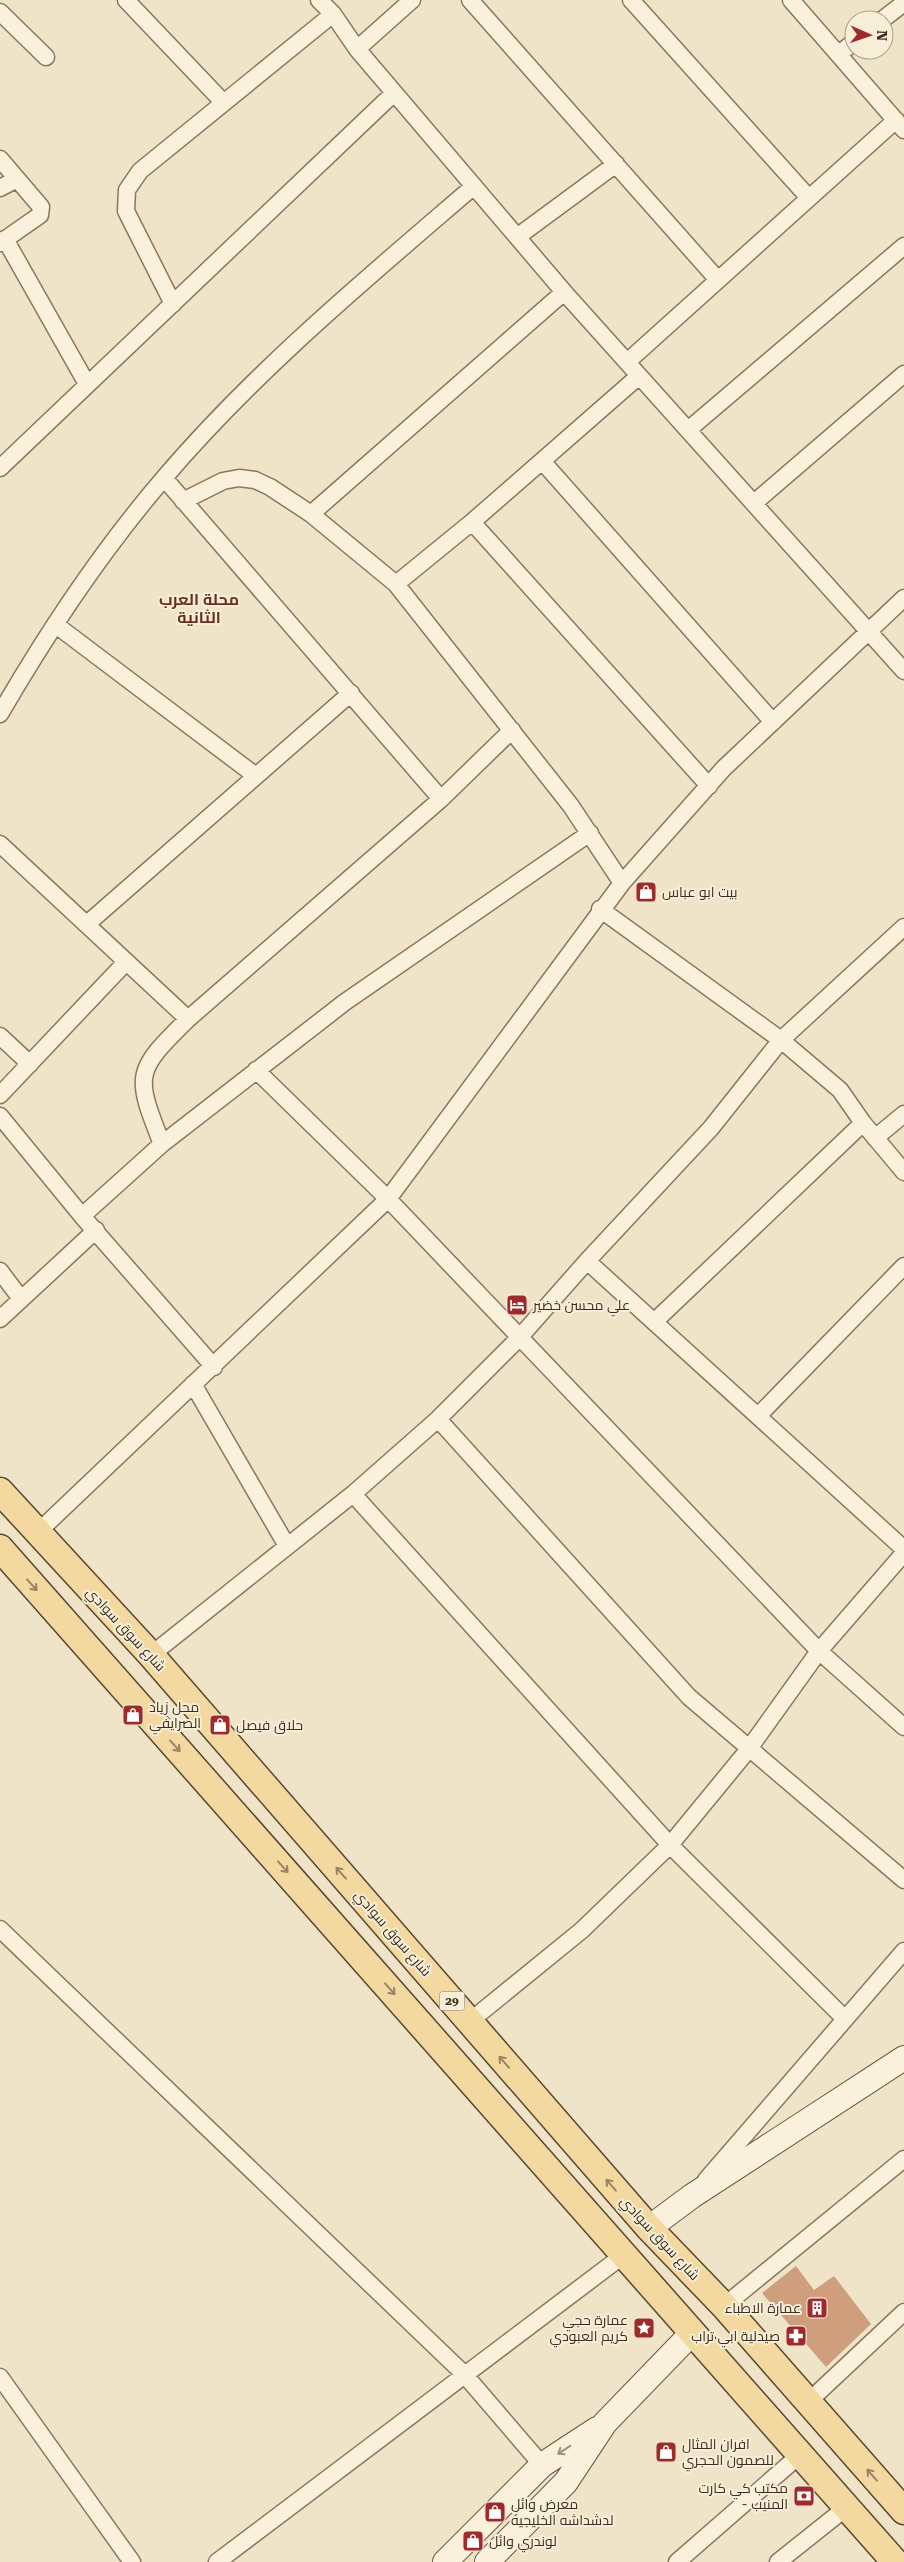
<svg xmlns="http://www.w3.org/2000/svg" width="904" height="2562" viewBox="0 0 904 2562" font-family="'Roboto Serif',Cairo,serif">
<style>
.building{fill:#cf9f7d}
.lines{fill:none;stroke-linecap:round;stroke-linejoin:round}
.street-casing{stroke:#8d765c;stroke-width:19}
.secondary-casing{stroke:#6f573f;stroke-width:26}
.primary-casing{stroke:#5b4430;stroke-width:29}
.street{stroke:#faf1dc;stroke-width:16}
.secondary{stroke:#faf1dc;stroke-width:24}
.primary{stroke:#f3d9a0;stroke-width:26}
.oneway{stroke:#988460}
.oneway2{stroke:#9c907e}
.labels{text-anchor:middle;stroke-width:4;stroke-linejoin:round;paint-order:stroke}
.shield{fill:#f7eed8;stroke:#756857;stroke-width:1}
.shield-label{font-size:12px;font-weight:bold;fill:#3d2e20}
.poi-label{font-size:14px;fill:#3d2e20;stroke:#f7eed8;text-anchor:start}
.street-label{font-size:14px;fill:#3d2e20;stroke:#f7eed8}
.quarter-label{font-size:16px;font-weight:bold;fill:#6b2e1e;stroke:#f7eed8}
</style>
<rect width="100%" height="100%" fill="#f0e4c8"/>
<!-- building -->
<path class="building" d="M796 2266 814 2290 834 2276 871 2324 826 2367 762 2293Z"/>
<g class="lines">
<!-- street casing -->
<g class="street-casing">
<path id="street" d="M126 0 223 102
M319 0 333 14 357 49 564 292 904 671
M470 0 718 280
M631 0 809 198
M791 0 904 130
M0 12 46 57
M882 20 904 3
M357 49 412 0
M839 54 854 42
M0 159 41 207 40 215 0 243
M0 188 17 179
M517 237 616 164
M5 239 87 384
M173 304 126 211 127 190 140 171 333 14
M627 362 896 120
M688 430 904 246
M542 461 773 722
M0 468 394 93
M164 478 441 799
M183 501 223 481 239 478 255 480 270 487 311 514 396 584 571 806 622 883
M754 503 904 374
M311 514 564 292
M472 522 709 786
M396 584 472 522 639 376
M56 625 256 776
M0 714C47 633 103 549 164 478 256 370 366 279 474 186
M0 844 188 1019
M600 909 781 1040 840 1090 863 1123 904 1172
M87 924 351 693
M0 1036 30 1064
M256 1070 388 1199 819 1651 904 1727
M0 1095 126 962
M0 1116 82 1216 214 1367
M875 1138 904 1114
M162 1144C134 1074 135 1071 188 1019L441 799 512 730
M82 1216 162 1144 345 1002 590 833
M587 1261 904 1549
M0 1271 21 1299
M0 1319 96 1230
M654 1322 863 1123
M193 1384 287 1546
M758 1416 904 1266
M438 1419 689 1697 904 1880
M353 1494 670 1845 844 2018
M37 1533 388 1199 622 883 724 768 904 598
M151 1655 353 1494 438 1419 519 1338 587 1261 711 1128 781 1040 904 927
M0 1929 464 2374 542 2465
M469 2022 582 1930 670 1845 748 1750 819 1651 904 1553
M706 2180 904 1951
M724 2306 904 2159
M0 2377 132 2562
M808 2402 904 2312
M217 2562 625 2254
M677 2562 801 2454
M778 2562 847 2507"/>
</g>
<!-- secondary casing -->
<g class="secondary-casing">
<path id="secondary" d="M649 2228 692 2196 904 2058
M445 2562 542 2465 597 2429
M487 2562 566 2482 605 2423 692 2333"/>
</g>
<!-- primary casing -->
<g class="primary-casing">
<path id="primary" d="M0 1491 151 1655 649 2228 724 2306 904 2511
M0 1548 895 2562"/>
</g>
<!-- street -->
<use href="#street" class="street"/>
<!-- secondary -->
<use href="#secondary" class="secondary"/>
<!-- primary -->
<use href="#primary" class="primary"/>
</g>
<!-- one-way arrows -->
<defs><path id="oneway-shaft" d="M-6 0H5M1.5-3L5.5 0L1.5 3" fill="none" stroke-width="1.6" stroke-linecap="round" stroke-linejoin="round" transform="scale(1.25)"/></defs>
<g class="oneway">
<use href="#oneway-shaft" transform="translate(32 1585) rotate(48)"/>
<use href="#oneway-shaft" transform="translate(175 1746) rotate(48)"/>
<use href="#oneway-shaft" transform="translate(283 1867) rotate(48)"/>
<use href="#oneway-shaft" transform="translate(341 1873) rotate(-131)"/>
<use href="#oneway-shaft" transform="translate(390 1989) rotate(48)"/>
<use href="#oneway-shaft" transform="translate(504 2062) rotate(-131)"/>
<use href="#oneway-shaft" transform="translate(611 2185) rotate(-131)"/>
<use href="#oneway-shaft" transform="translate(872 2475) rotate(-131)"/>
</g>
<use class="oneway2" href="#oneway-shaft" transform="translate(564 2450) rotate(147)"/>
<!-- icons -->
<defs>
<g id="shop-square" transform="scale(1.125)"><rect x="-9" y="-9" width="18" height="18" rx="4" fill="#9e2a2b" stroke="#f7eed8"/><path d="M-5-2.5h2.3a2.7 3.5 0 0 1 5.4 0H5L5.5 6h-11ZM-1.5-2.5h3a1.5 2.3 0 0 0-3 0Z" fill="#fff"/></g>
<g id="hotel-square" transform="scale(1.125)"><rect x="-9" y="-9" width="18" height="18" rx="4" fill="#9e2a2b" stroke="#f7eed8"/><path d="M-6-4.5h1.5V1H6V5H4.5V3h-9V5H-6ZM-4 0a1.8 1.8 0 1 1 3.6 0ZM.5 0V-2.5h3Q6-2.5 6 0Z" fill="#fff"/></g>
<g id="building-square" transform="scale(1.125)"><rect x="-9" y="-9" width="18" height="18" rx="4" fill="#9e2a2b" stroke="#f7eed8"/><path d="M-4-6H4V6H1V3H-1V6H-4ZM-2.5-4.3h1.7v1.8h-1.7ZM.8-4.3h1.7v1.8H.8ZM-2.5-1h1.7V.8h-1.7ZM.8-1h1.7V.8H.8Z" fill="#fff"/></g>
<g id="sight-square" transform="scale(1.125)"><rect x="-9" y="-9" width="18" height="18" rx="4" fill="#9e2a2b" stroke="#f7eed8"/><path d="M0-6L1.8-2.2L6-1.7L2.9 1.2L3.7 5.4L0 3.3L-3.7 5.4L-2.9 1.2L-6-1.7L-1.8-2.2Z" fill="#fff"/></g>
<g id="pharmacy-square" transform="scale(1.125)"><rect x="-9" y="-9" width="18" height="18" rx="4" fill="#9e2a2b" stroke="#f7eed8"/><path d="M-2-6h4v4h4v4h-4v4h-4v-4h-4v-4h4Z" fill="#fff"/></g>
<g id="bank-square" transform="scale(1.125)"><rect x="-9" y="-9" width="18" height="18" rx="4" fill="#9e2a2b" stroke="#f7eed8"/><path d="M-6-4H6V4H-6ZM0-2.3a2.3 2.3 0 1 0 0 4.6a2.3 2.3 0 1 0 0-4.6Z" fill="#fff"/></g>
</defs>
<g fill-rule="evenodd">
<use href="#shop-square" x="646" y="892"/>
<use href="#hotel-square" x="517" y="1305"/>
<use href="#shop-square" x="133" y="1715"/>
<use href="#shop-square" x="220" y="1725"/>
<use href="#building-square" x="817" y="2308"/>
<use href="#sight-square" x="644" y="2328"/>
<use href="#pharmacy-square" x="796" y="2336"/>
<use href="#shop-square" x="666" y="2452"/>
<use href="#bank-square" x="804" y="2496"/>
<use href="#shop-square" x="495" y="2512"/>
<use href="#shop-square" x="473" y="2541"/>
</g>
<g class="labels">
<!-- shield labels -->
<rect class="shield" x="439.5" y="1991.5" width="25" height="19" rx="4"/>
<g class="shield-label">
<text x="452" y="2005">29</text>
</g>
<!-- poi labels -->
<g class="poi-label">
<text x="662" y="897">بيت ابو عباس</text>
<text x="533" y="1310">علي محسن خضير</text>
<text x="149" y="1712">محل زياد<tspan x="149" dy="16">الصرايفي</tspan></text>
<text x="236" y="1730">حلاق فيصل</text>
<text x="801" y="2313" text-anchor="end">عمارة الاطباء</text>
<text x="628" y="2325" text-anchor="end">عمارة حجي<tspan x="628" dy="16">كريم العبودي</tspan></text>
<text x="780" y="2341" text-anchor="end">صيدلية ابي تراب</text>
<text x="682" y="2449">افران المثال<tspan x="682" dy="16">للصمون الحجري</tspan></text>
<text x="788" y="2493" text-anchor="end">مكتب كي كارت<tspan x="788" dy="16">- المنيب</tspan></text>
<text x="511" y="2509">معرض وائل<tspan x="511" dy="16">لدشداشه الخليجيه</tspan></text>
<text x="489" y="2546">لوندري وائل</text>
</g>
<!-- street labels -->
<g class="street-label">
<text transform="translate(126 1629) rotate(47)" y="5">شارع سوق سوادي</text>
<text transform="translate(393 1933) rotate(49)" y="5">شارع سوق سوادي</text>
<text transform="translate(660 2238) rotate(47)" y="5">شارع سوق سوادي</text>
</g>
<!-- quarter labels -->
<g class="quarter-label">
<text x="199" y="605">محلة العرب<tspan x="199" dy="18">الثانية</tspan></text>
</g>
</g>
<!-- north arrow -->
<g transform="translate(869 35) rotate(92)"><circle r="24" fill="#f7eed8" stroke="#ada18e"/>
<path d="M0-4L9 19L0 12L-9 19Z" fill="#9e2a2b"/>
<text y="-8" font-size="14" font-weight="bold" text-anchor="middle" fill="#3d2e20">N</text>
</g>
</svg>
